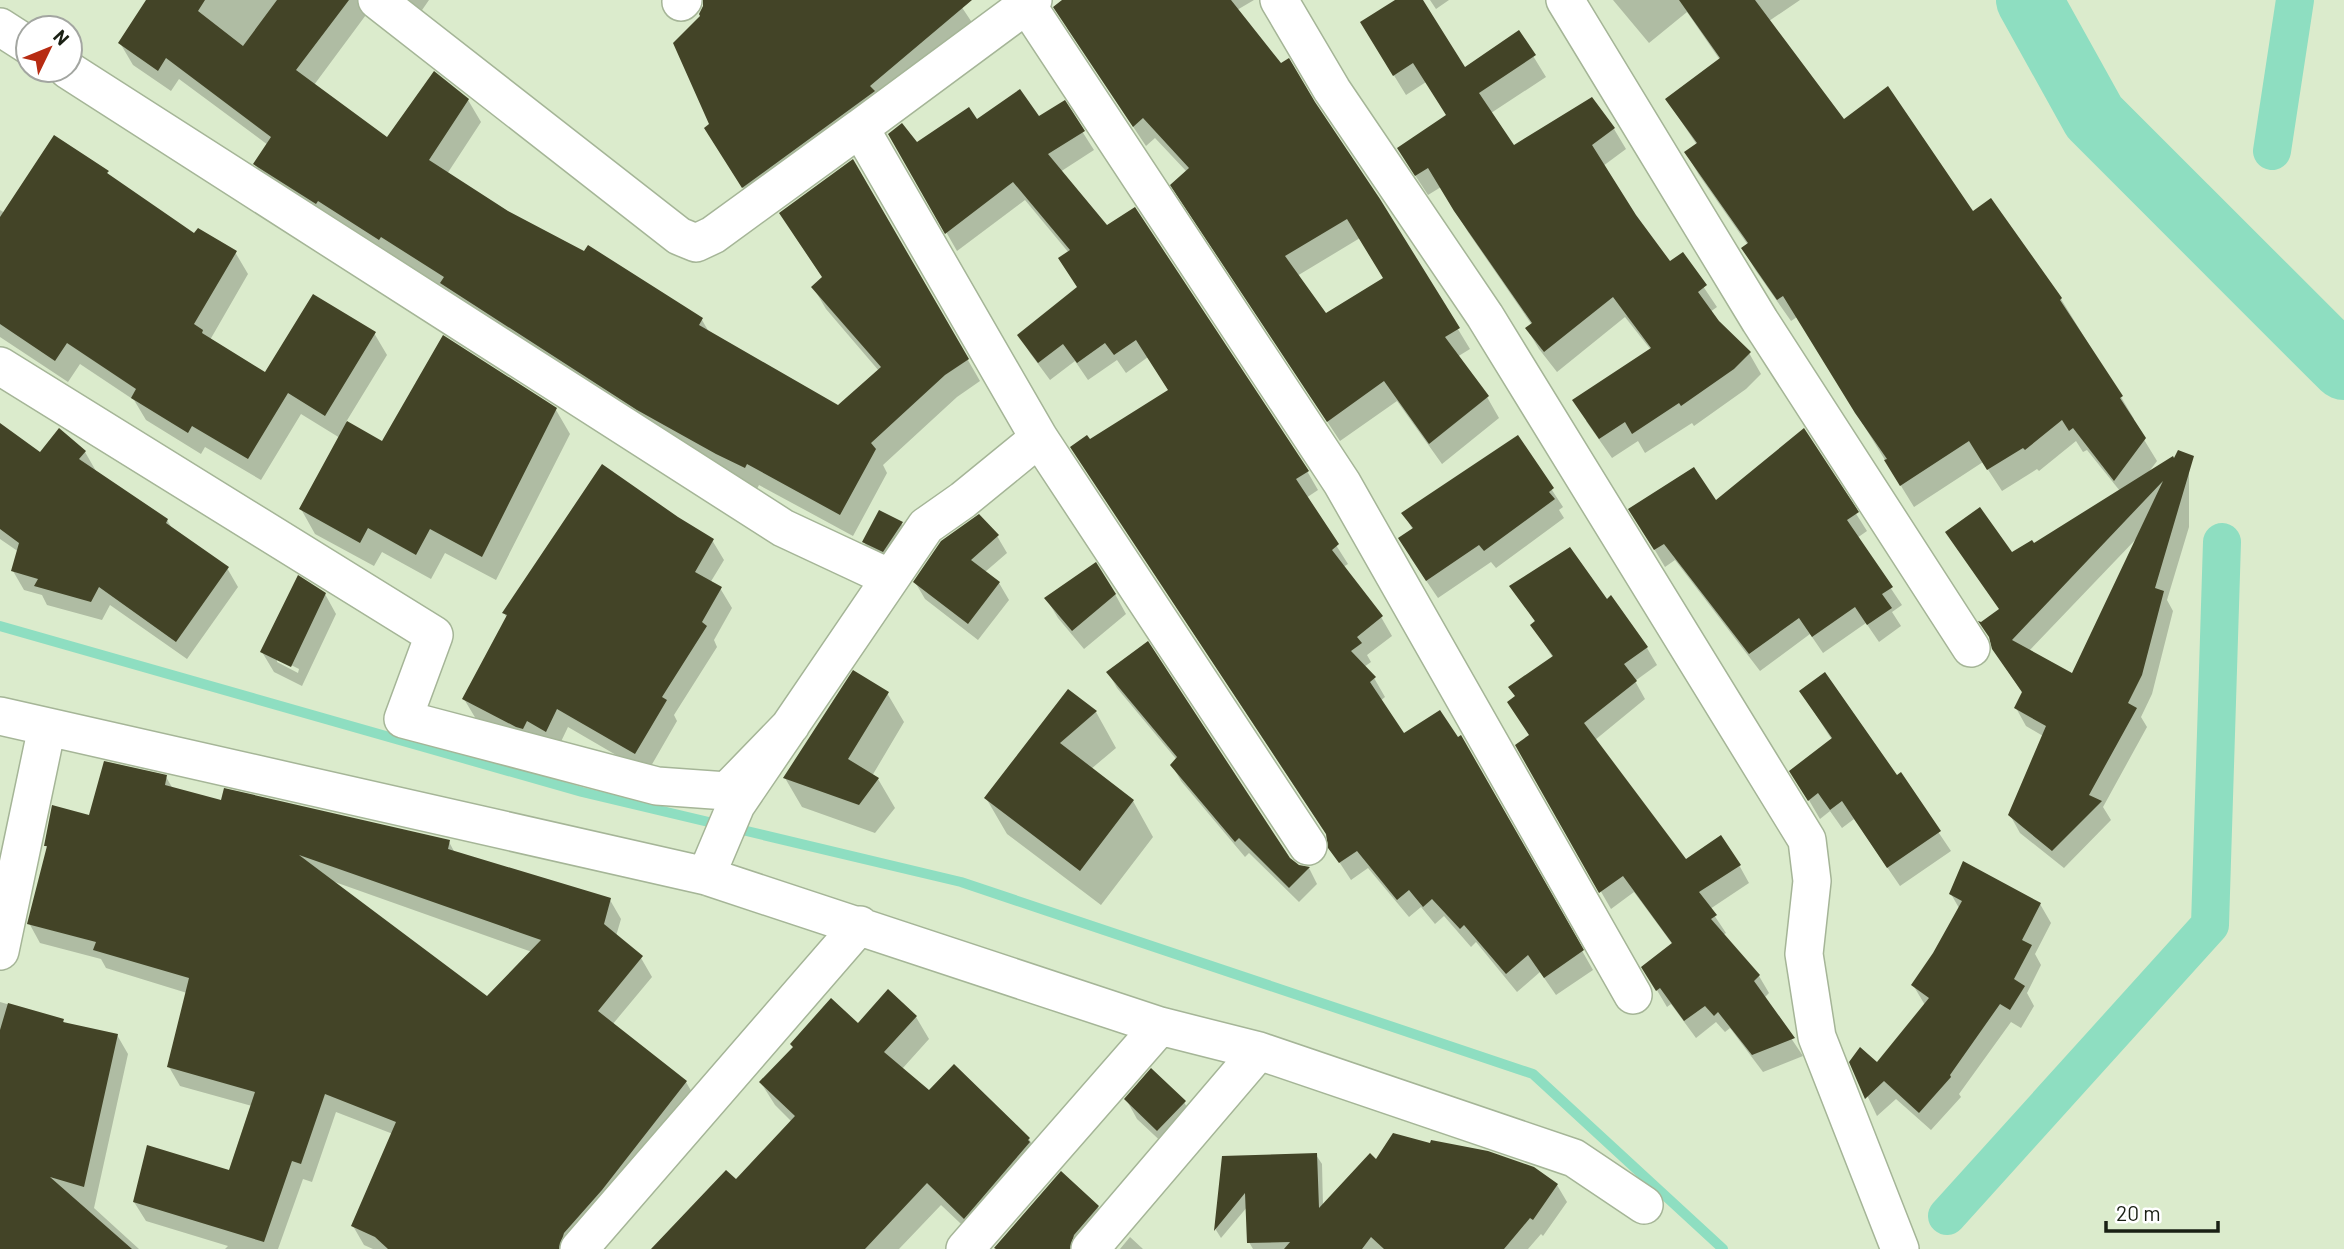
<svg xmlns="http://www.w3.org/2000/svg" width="2344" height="1249" viewBox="0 0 2344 1249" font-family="Barlow,sans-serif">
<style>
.shadow{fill:#0003;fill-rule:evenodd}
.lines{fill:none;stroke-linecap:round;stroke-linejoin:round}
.stream{stroke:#8edec1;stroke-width:10}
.canal{stroke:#8edec1;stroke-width:38}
.river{stroke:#8edec1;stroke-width:66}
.building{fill:#434427;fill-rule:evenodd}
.street-casing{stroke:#a5b597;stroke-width:40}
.street{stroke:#fff;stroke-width:37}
</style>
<rect width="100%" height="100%" fill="#dbebcc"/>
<!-- shadow -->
<path class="shadow" d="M149 0H377L314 85 387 140 468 100 481 122 447 174 508 213 702 320 709 332 839 408 879 371 826 309 813 287 823 278 794 235 853 161 980 381 957 397 883 465 887 473 853 536 759 485 757 489 730 475 268 186 255 164 268 145 179 79 171 91 133 65 120 43Z
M402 0H429L420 13Z
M705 0H957L977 30 757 210 720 151 702 16Z
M1065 0H1254L1237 10 1313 103 1379 199 1470 349 1457 357 1487 397 1499 418 1442 464 1397 401 1340 441 1184 205 1187 172 1155 138 1146 146 1067 28ZM1360 238 1385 279 1325 315 1297 276Z
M1399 0H1421L1464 69 1519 33 1546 77 1491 113 1514 147 1614 129 1626 149 1603 166 1635 216 1670 264 1682 255 1717 307 1710 312 1749 353 1761 374 1746 389 1694 426 1692 423 1645 453 1638 441 1612 458 1586 421 1651 350 1625 317 1557 372 1539 349 1527 329 1532 325 1468 232 1441 187 1428 195 1411 169 1448 116 1426 82 1406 95 1374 43Z
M1430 0H1449L1436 9Z
M1613 0H1800L1769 21 1844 122 1972 213 1990 201 2061 299 2121 397 2134 419 2132 420 2157 461 2148 473 2189 471V527L2167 600 2173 611 2152 694 2141 717 2147 727 2103 807 2111 820 2064 868 2020 833 2010 815 2043 736 2026 726 2016 708 2023 694 1993 648 2012 554 2033 545 2120 491 2087 450 2083 452 2076 441 2039 471 2037 469 2002 491 1983 462 1914 507 1797 317 1791 321 1756 271 1743 249 1748 245 1699 175 1686 153 1697 145 1667 100 1720 60 1687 12 1649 43ZM2138 537 2073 676 2029 651Z
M1064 103 1094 150 1060 172 1307 471 1318 490 1306 498 1348 564 1343 567 1381 617 1392 636 1367 655 1371 662 1364 667 1374 678 1385 697 1380 701 1404 736 1457 739 1460 737 1593 970 1556 995 1540 972 1517 992 1476 942 1471 947 1444 916 1435 924 1421 907 1409 917 1368 868 1351 880 1330 848 1328 837 1083 465 1089 441 1169 391 1148 357 1126 373 1117 360 1088 380 1075 361 1050 380 1030 353 1019 335 1078 289 1069 253 1025 200 957 251 890 134 917 144 976 121 1038 119Z
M107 172 110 178 195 236 235 252 248 274 210 340 265 374 374 333 387 355 346 422 382 443 556 410 570 434 496 580 445 553 431 579 382 552 374 566 315 534 301 509 340 438 301 414 261 480 205 447 201 454 146 420 134 400 80 364 68 382 0 337V210L5 213Z
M0 429 40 454 85 452 96 471 167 520 173 530 227 568 238 587 187 659 110 605 102 620 47 605 42 595 24 590 13 571 19 552 0 539Z
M1803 430 1867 531 1857 538 1902 605 1892 612 1901 626 1879 642 1866 623 1823 653 1810 634 1760 671 1675 560 1665 567 1641 527 1715 503Z
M1518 438 1563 507 1559 510 1564 518 1496 568 1491 562 1438 598 1410 557 1413 530 1403 513Z
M902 524 907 533 889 560 869 551 864 542Z
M997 536 1007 553 985 572 999 583 1009 600 978 640 925 599 915 582Z
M712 540 724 560 710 583 720 588 732 608 714 640 717 647 674 715 677 721 647 773 568 727 557 750 529 746 476 719 464 699 507 618 504 613Z
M1512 587 1607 601 1611 598 1647 648 1657 665 1635 681 1645 699 1595 740 1686 861 1739 865 1749 883 1710 909 1726 933 1723 935 1759 976 1769 993 1764 998 1803 1056 1763 1072 1730 1028 1725 1032 1716 1022 1696 1038 1671 1004 1667 1007 1643 967 1673 945 1634 892 1611 909 1517 746 1530 736 1553 658 1533 625 1536 623Z
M325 594 336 614 302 686 274 672 262 652ZM277 658 299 669 298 673 277 662Z
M1115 594 1126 614 1084 649 1058 618 1046 598Z
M1108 672 1289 859 1298 867 1309 868 1317 884 1299 902 1249 853 1245 857 1181 781 1172 765 1177 760 1117 688Z
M1068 691 1096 712 1116 748 1091 769 1133 801 1153 837 1101 905 1007 834 986 798Z
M1801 691 1897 777 1900 775 1951 851 1900 886 1854 819 1842 828 1830 811 1820 819 1803 790 1832 740Z
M887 693 904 722 872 776 878 779 895 808 875 833 802 807 785 778Z
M166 777 173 789 222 802 449 842 455 853 610 900 621 919 616 936 641 958 652 977 612 1025 686 1082 697 1101 578 1249H373L364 1245 353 1226 393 1134 336 1112 312 1182 303 1179 278 1249H225L228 1246 146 1221 134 1202 230 1172 252 1106 180 1086 169 1067 187 993 106 968 101 959 40 943 29 923 48 849 45 845 90 817ZM332 881 532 952 487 999Z
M1951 894 2040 904 2051 923 2035 954 2041 965 2027 993 2034 1006 2021 1028 2011 1022 1959 1094 1961 1097 1931 1130 1896 1099 1877 1116 1851 1062 1877 1065 1925 1005 1913 985 1935 954 1959 908Z
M0 1002 63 1020 65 1025 117 1035 128 1054 94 1208 139 1249H0Z
M916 1017 929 1039 902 1069 929 1093 1029 1139 1042 1162 978 1240 941 1205 899 1249H653L736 1181 792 1122 775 1105 761 1083 858 1025Z
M1126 1099 1184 1102 1195 1122 1169 1149 1137 1119Z
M1316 1155 1322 1164 1323 1207 1376 1161 1557 1185 1567 1202 1543 1236 1541 1234 1528 1249H1253L1249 1242 1248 1206 1221 1238 1216 1230 1224 1158Z
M1061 1173 1098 1207 1108 1226 1088 1249H995Z
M1130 1237 1143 1249H1120Z"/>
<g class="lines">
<!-- stream -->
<path class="stream" d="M0 626 582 792 961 882 1533 1074 1723 1249"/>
<!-- canal -->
<path class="canal" d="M2272 151 2295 0
M1947 1216 2210 925 2222 542"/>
<!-- river -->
<path class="river" d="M2029 0 2094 117 2344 367"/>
</g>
<!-- building -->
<path class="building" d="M146 0H205L198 11 243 46 277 0H349L296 70 387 137 434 71 469 99 429 160 508 211 584 251 588 245 703 318 699 325 838 405 881 367 811 287 822 277 779 213 853 159 969 359 945 375 871 443 876 449 840 515 747 464 745 468 716 454 637 410 440 283 444 277 381 237 379 240 318 201 316 204 253 164 271 137 166 58 158 71 118 43Z
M703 0H972L870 86 875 91 742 188 704 128 709 124 673 43 700 16 699 14 703 6Z
M1062 0H1231L1281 63 1289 58 1315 102 1380 199 1460 328 1445 337 1489 396 1429 444 1384 381 1327 422 1170 185 1189 168 1143 118 1133 127 1053 7ZM1347 219 1383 278 1326 313 1285 256Z
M1395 0H1423L1465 67 1519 30 1536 55 1479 93 1514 145 1592 97 1615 128 1592 145 1636 215 1670 261 1683 252 1707 285 1698 292 1719 321 1751 352 1734 369 1681 406 1679 403 1632 434 1625 422 1599 439 1572 400 1651 348 1613 297 1544 352 1525 328 1532 323 1454 211 1428 168 1415 176 1397 148 1446 115 1413 63 1393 76 1360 22Z
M1679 0H1755L1844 119 1888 86 1973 211 1991 198 2062 298 2060 300 2123 396 2120 398 2146 438 2114 481 2073 428 2069 431 2062 420 2025 450 2023 448 1987 470 1969 441 1900 486 1884 460 1887 459 1855 413 1783 296 1777 300 1741 248 1748 243 1684 152 1697 143 1665 99 1720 58Z
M1020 89 1039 116 1065 100 1085 131 1048 154 1107 225 1135 207 1309 471 1296 479 1339 544 1332 550 1383 616 1357 637 1362 643 1351 651 1376 677 1370 682 1404 733 1440 710 1458 737 1461 735 1584 950 1544 978 1528 955 1506 974 1464 925 1460 929 1432 899 1423 907 1409 890 1397 900 1357 851 1339 863 1328 848 1326 834 1070 447 1087 435 1090 439 1168 390 1136 340 1114 355 1105 343 1077 363 1063 344 1038 363 1017 335 1077 287 1058 258 1070 250 1013 182 945 234 888 134 902 123 917 142 969 107 977 119Z
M54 135 109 171 107 173 194 233 198 228 237 251 194 324 203 330 202 333 265 372 313 294 376 332 325 416 288 393 248 459 192 426 188 433 131 398 136 389 67 343 55 361 0 324V217Z
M443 335 557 408 482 557 430 529 416 555 368 528 360 543 299 509 347 421 382 441Z
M0 423 40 452 59 428 86 451 79 459 168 519 166 523 229 567 176 642 99 587 91 602 34 586 38 579 11 571 19 543 0 529Z
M1804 428 1859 512 1847 520 1893 587 1882 594 1892 608 1867 625 1855 607 1812 637 1799 618 1749 654 1664 544 1654 550 1628 509 1694 467 1716 500Z
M1518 435 1554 488 1549 492 1555 499 1484 551 1479 545 1426 581 1398 538 1413 528 1401 513Z
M2178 450 2194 456 2155 588 2164 591 2142 675 2128 703 2137 708 2089 795 2102 801 2052 851 2008 815 2046 726 2014 708 2022 692 1992 649 1989 637 1978 621 1981 622 1999 609 1945 532 1980 507 2012 552 2032 540 2034 543 2173 456 2174 458ZM2163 481 2072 673 2012 640Z
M602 464 678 517 714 539 695 572 722 587 702 622 707 626 662 697 667 700 635 754 557 709 546 732 527 721 523 729 516 727 462 699 507 615 502 613Z
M879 510 903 522 883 552 862 542Z
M979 514 999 535 971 560 1000 582 968 624 913 582 941 541Z
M1570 547 1607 599 1611 595 1648 647 1624 664 1637 681 1584 723 1686 859 1721 835 1741 865 1699 892 1717 915 1711 919 1760 975 1754 981 1795 1038 1752 1055 1718 1012 1714 1016 1705 1006 1684 1021 1660 988 1656 991 1641 967 1672 943 1623 876 1599 893 1515 745 1529 735 1507 702 1515 696 1508 687 1553 656 1530 625 1535 621 1509 586Z
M1096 562 1116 594 1072 631 1044 598Z
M298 575 326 593 291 667 260 652Z
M1148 641 1290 858 1299 865 1310 867 1289 888 1239 838 1235 842 1170 765 1177 757 1106 672Z
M853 670 889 692 848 759 879 778 859 805 783 778Z
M1825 672 1897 775 1901 772 1941 831 1887 868 1842 801 1830 810 1818 793 1808 801 1789 771 1832 738 1799 691Z
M1068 689 1097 711 1060 743 1134 800 1080 871 984 798Z
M104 761 167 775 165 785 221 800 224 788 450 840 448 849 611 898 604 924 643 956 598 1011 687 1081 602 1190 564 1233 559 1249H388L375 1237 351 1226 396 1122 325 1094 301 1164 292 1161 264 1242 133 1202 147 1145 229 1170 255 1092 167 1067 189 978 93 950 96 942 27 924 47 846H44L52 805 89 815ZM299 855 541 940 487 996Z
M1963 861 2041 903 2022 940 2032 945 2014 979 2025 986 2010 1010 2000 1004 1950 1075 1951 1077 1919 1113 1884 1081 1865 1099 1849 1062 1860 1047 1877 1062 1929 998 1911 985 1933 953 1962 901 1949 894Z
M888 989 917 1016 884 1052 929 1090 954 1064 1030 1138 1028 1140 1030 1142 964 1219 927 1183 865 1249H651L726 1170 736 1179 795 1116 759 1082 793 1047 790 1044 831 998 858 1023Z
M8 1003 64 1019 63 1022 118 1034 84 1187 50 1177 132 1249H0V1030Z
M1151 1068 1186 1101 1157 1131 1124 1099Z
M1393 1133 1430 1143 1431 1140 1488 1151 1534 1167 1558 1184 1533 1220 1530 1218 1504 1249H1384L1371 1237 1362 1249H1284L1290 1242 1247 1243 1245 1193 1214 1231 1222 1156 1317 1153 1319 1208 1370 1153 1376 1159Z
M1061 1171 1099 1206 1074 1235 1070 1249H996L994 1248Z"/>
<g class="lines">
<!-- street casing -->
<g class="street-casing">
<path id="street" d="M377 0 679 236 696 243 713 235 860 128
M1033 0 860 128 1039 438 1308 846
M1279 0 1332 90 1485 316 1807 840 1812 881 1804 954 1817 1037 1900 1249
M1565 0 1760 321 1971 648
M681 2 683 0
M1027 5 1342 483 1633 995
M0 27 28 45
M68 70 783 528 890 578
M0 366 434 635 403 719 657 786 727 791 791 725
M0 716 706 876 1160 1026 1259 1051 1574 1158 1644 1205
M706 876 736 805 926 526 963 500 1039 438
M0 951 47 727
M579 1249 860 925
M965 1249 1160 1026
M1090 1249 1259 1051"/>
</g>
<!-- street -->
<use href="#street" class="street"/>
</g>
<!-- north arrow -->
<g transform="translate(49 49) rotate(47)"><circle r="33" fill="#ffffff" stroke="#a3a6a1" stroke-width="2"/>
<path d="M0-5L12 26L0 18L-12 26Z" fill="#b72b12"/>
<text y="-10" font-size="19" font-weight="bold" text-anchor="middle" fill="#1a2014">N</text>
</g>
<!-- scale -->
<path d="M2106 1221v10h112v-10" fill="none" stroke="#1a2014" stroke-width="3.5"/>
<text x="2116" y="1221" font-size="21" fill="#1a2014" stroke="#ffffff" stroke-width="5" paint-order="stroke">20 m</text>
</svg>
